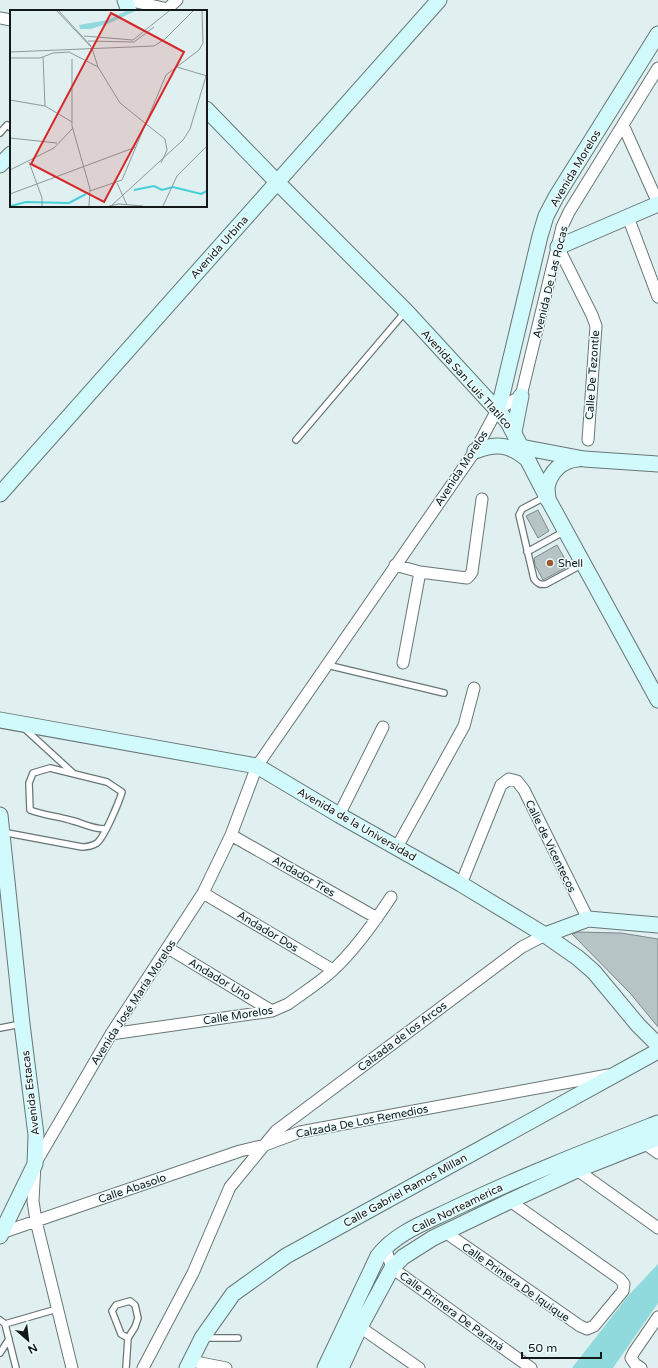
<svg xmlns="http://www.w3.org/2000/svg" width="658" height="1368" viewBox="0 0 658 1368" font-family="'Varela Round',sans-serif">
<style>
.green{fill:#90d9dd}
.building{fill:#b6c4c5;stroke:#7b898a}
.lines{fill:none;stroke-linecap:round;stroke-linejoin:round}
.lane-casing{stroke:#697676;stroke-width:8}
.street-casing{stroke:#697676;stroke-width:13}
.secondary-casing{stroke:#697676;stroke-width:17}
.lane{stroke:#fff;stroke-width:5.5}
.street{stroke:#fff;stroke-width:11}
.secondary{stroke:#d0fafc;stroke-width:15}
.poi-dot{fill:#9f592e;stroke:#edfcfd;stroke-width:1.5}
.labels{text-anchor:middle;stroke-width:3;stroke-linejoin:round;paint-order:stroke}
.street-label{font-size:11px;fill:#131818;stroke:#edfcfd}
.poi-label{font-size:11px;fill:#131818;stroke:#edfcfd;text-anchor:start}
.inset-river{fill:none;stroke:#45d1d9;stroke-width:2}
.inset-road{fill:none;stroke:#8e999a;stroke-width:1}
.view{fill:#d62828;fill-opacity:0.15;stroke:#d62828;stroke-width:2}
.inset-edge{fill:none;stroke:#131818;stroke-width:2}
</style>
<rect width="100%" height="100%" fill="#e0eff0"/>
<!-- green -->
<path class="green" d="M658 1264V1303L613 1368H572L628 1296Z"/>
<!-- building -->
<path class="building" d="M538 510 549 531 538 538 526 516Z
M557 545 569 566 543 580 535 565 534 558Z
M578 932 621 933 658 939V1027L630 993 572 934Z"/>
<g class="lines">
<!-- lane casing -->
<g class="lane-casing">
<path id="lane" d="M0 133 7 125 11 128
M296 440 405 312
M545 497 522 509 519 515 534 579C538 584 540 585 546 584L583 564
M527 552 565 531
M327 665 444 693
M25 729 73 773
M2 832 82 847C87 847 92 846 97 843 105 836 119 802 122 792L107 782 50 768 33 773 29 783 30 810C43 815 56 816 70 820 83 823 91 829 106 829
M0 1028 21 1024
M0 1320 5 1324 57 1309
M5 1324 16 1368
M204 1338H238
M0 1353 9 1339
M126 1368 128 1338 135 1327 138 1318 135 1305 130 1301 116 1305 112 1311 121 1334 128 1338"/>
</g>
<!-- street casing -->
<g class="street-casing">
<path id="street" d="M127 0 168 9
M165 11 177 0
M0 18 11 20
M623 125 658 203
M628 217 658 297
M558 247 592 315 596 326 588 440
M395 565 420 572 467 578 470 575 472 572 482 499
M403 663 420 572
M339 815 383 727
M231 835 377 918
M397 847 464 726 474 688
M461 884 501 785 509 779 517 781 524 790 588 919
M203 893 333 970
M168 948 272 1011
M111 1034 272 1011 288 1004C303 993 319 983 332 971 355 950 374 923 391 897
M644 1143 658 1153
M577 1170 658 1228
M445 1232 580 1326 587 1329 594 1326 623 1291 624 1284 620 1279 510 1201
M1 1233 240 1151 265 1145 300 1132 608 1075
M385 1247 392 1268 531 1368
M360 1327 419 1368
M191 1361 226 1368
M72 1368 36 1221 33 1201 35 1164 111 1034 203 893 231 835 257 766 475 451 497 410 521 396 562 227 569 212 658 68
M143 1368 193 1273 230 1187 276 1131 522 947 545 935
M641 1368 635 1364 631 1358 634 1352 658 1317"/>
</g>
<!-- secondary casing -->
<g class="secondary-casing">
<path id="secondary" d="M125 0 129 11
M206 109 277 182 406 311 508 422 549 501 658 700
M0 165 11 154
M558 247 658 204
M497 410 502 395 540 236 546 216 556 197 658 34
M514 432 521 396
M521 447 584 459 658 464
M475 451C497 443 509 444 527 459
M0 494 439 0
M548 500C548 496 547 491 547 487 550 472 562 460 578 459
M0 720 257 766 339 815 461 884 545 935 578 958 594 972 638 1025 658 1045
M0 815 22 1024 36 1135 35 1164 0 1236
M545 935 588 919 658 925
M187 1368 202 1338 233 1294 286 1256 658 1051
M325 1368 378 1256C396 1232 429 1221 455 1208 522 1176 589 1150 658 1123
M341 1368 360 1327 392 1268 403 1257 433 1238 510 1201 577 1170 658 1138"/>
</g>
<!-- lane -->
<use href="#lane" class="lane"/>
<!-- street -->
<use href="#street" class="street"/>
<!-- secondary -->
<use href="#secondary" class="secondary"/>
</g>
<!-- markers -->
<circle class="poi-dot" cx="550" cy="563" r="4"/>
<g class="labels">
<!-- street labels -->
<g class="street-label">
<text transform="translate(575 168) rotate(-59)" y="4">Avenida Morelos</text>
<text transform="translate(219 247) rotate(-48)" y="4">Avenida Urbina</text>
<text transform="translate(550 282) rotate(-76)" y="4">Avenida De Las Rocas</text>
<text transform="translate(592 375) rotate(-86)" y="4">Calle De Tezontle</text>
<text transform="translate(467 379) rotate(48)" y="4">Avenida San Luis Tlatilco</text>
<text transform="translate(461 468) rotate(-57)" y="4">Avenida Morelos</text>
<text transform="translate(357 824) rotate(30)" y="4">Avenida de la Universidad</text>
<text transform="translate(551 846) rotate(64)" y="4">Calle de Vicentecos</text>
<text transform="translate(304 876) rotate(30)" y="4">Andador Tres</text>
<text transform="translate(268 931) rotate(31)" y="4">Andador Dos</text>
<text transform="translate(220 979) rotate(31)" y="4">Andador Uno</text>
<text transform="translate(133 1002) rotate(-57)" y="4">Avenida José María Morelos</text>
<text transform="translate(238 1015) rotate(-9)" y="4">Calle Morelos</text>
<text transform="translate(402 1036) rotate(-37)" y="4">Calzada de los Arcos</text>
<text transform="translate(30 1093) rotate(-97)" y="4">Avenida Estacas</text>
<text transform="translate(362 1121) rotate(-11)" y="4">Calzada De Los Remedios</text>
<text transform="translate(132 1188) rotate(-19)" y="4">Calle Abasolo</text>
<text transform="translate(405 1190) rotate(-29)" y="4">Calle Gabriel Ramos Millan</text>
<text transform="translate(457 1208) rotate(-26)" y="4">Calle Norteamerica</text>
<text transform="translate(516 1282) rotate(35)" y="4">Calle Primera De Iquique</text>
<text transform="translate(452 1311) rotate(36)" y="4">Calle Primera De Paraná</text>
</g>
<!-- poi labels -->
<g class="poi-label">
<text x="558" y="567">Shell</text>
</g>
</g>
<!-- overview -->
<g transform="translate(10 10)">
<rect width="197" height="197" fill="#e0eff0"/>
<path d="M116 1H125L100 13 80 19H70L69 15 98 10Z" fill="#90d9dd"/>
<path class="inset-river" d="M124 180 144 176 152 180 163 177 191 184 197 181M1 196 16 192 59 193 76 184"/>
<path class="inset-road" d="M47 1 82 38 88 57 110 93 155 129 157 140 151 153M49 1 81 36M192 1 193 33M74 26 123 30 159 1M78 31 124 32 144 17M0 42 144 36 155 29 183 1M33 47 35 96M0 48H30L43 43 59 42 88 57M62 49V116L80 179 79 196M167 57 197 66M0 90 35 96 62 112M0 128 47 133M19 152 32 188V196M0 160 44 138 63 118M107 173 117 195M80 181 112 170 156 65 189 40 193 33M0 184 126 137M99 196 109 194 133 196M101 196 173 130 180 119 197 63M153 196 167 166 197 136"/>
<path class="view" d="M101 3 174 42 94 192 21 154Z"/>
<rect width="197" height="197" class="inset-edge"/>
</g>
<!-- north arrow -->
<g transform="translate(28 1340) rotate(152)" stroke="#edfcfd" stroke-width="3" paint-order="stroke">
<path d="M0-3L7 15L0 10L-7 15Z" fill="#131818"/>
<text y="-6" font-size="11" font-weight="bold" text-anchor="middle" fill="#131818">N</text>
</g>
<!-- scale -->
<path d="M522 1352v6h79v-6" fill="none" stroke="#131818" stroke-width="2"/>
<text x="528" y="1352" font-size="12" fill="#131818" stroke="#edfcfd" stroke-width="3" paint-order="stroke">50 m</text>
</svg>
